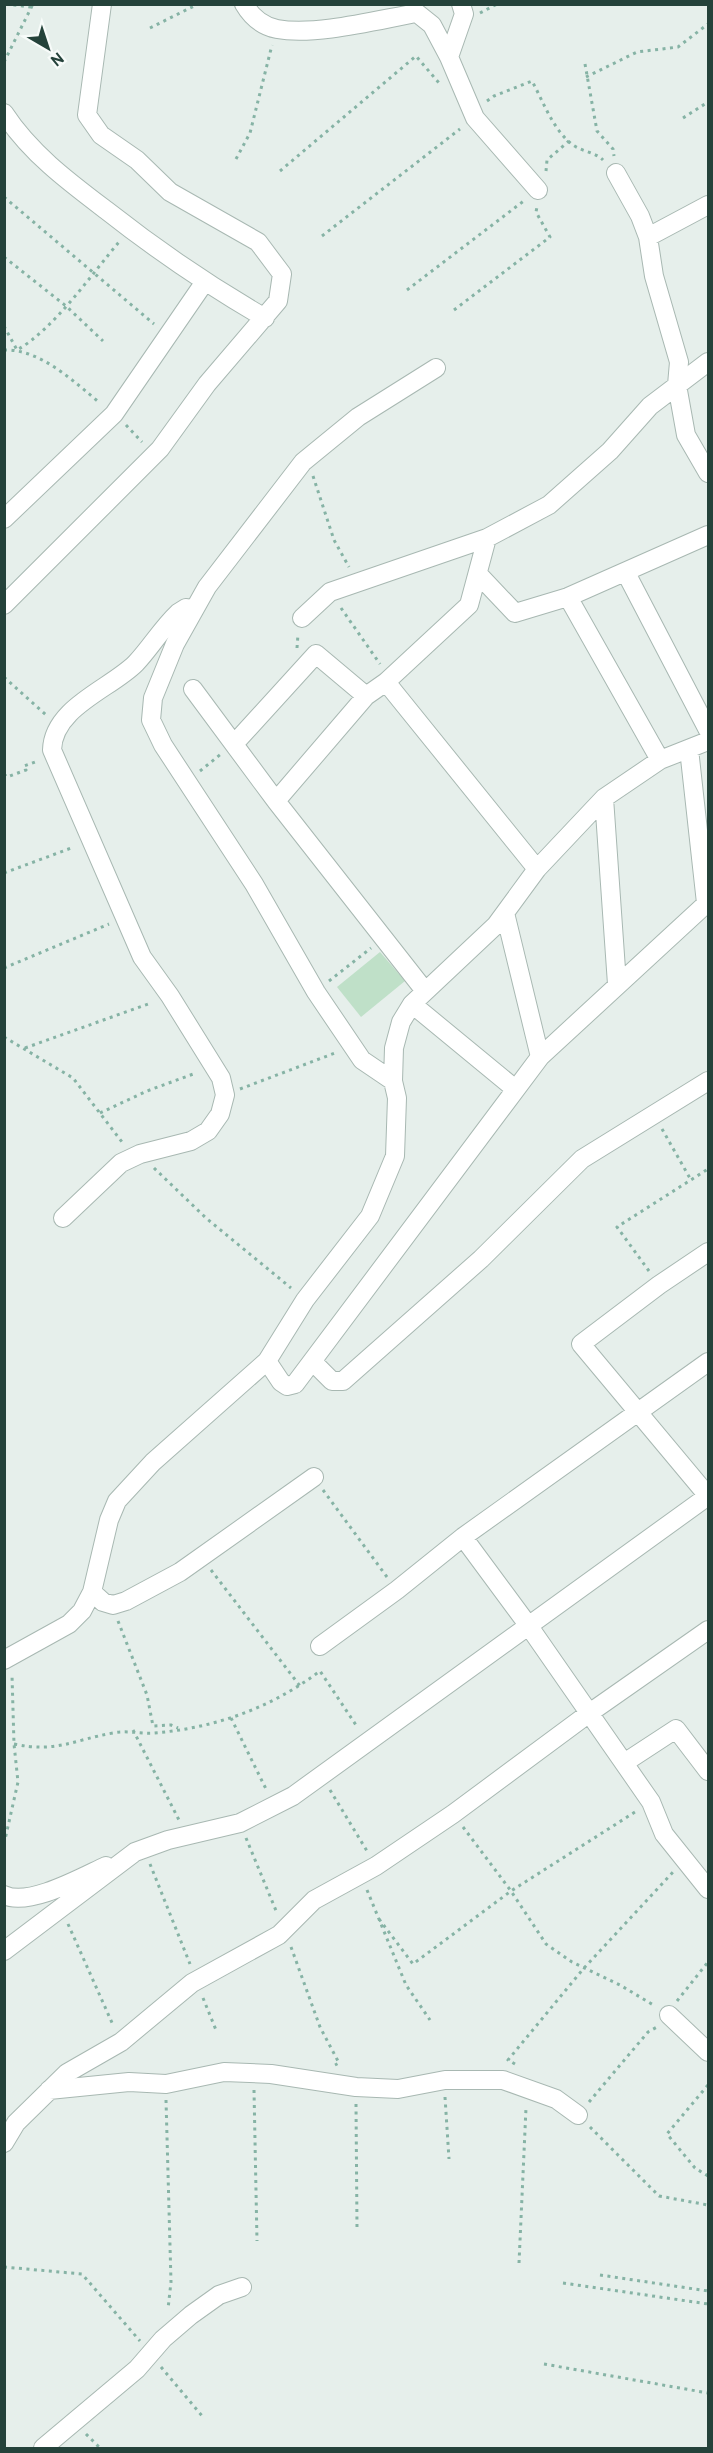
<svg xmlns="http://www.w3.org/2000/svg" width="713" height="2453" viewBox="0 0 713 2453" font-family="Overpass,sans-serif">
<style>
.green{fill:#bfe0c8}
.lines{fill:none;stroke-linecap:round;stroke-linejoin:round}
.minor-casing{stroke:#a8b8b2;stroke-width:20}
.path{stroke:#86b3a5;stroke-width:3;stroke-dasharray:3 4.5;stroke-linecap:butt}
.minor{stroke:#fff;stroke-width:18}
</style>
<rect width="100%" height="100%" fill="#e6efeb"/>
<!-- green -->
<path class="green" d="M380 952 405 981 361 1017 337 987Z"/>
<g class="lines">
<!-- minor casing -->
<g class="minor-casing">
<path id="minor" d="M244 4C251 16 262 26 277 29 316 36 377 20 417 13L432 25 449 57
M461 4 464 14 449 57 475 118 538 190
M4 113C30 153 69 182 106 210 158 251 208 285 265 318
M616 173 640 216 648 237 654 276 679 362 677 385 686 435 708 473
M648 237 708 205
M4 519 114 414 204 283
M626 573 708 730
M478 574 515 613 568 597 708 535
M568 597 660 760
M4 605 160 449 207 384 278 301 282 274 258 242 170 192 137 160 101 135 87 115 102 4
M302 618 330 592 487 538
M386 682 537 869
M193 689 276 801 425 991
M234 744 316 654 366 696
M689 749 706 903
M604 798 617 984
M276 801 366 696 386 682 469 605 487 538 549 505 610 451 650 406 708 362
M505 913 540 1057
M412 1004 514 1088
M393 1081 362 1060 316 992 254 884 163 745 151 720 153 698 175 644 207 587 303 462 358 417 436 368
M63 1218 121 1163 140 1154 191 1141 208 1131 220 1114 225 1095 221 1078 170 996 142 957 52 750C53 707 112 688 136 663 151 647 162 628 178 613L186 608 194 610
M708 1252 659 1285 581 1344 708 1496
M267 1361 281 1382 287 1386 295 1384 540 1057 708 902
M313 1362 332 1381H343L481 1259 582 1159 708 1081
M463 1537 528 1625 651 1802 664 1834 708 1889
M92 1592 103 1602 113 1605 126 1601 180 1572 314 1477
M320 1646 397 1590 463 1537 708 1362
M4 1660 69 1624 82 1611 92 1592 109 1520 117 1501 153 1462 267 1361 305 1300 370 1216 395 1156 397 1098 393 1081 394 1048 401 1022 412 1004 496 925 537 869 604 798 660 760 708 741
M624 1763 676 1729 708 1771
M4 1895C29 1907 82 1877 106 1866
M4 1951 135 1852 168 1840 240 1823 293 1796 708 1496
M669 2015 708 2052
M49 2090 129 2082 166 2084 224 2072 271 2074 356 2087 398 2089 445 2080H503L556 2099 578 2115
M4 2143 16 2123 67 2073 121 2042 192 1983 279 1935 314 1900 376 1866 453 1814 588 1714 708 1630
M43 2448 137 2369 163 2339 191 2315 219 2295 242 2287"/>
</g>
<!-- path -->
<path class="path" d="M6 4 31 7
M480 13 497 4
M150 28 198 4
M4 62 33 4
M585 64 597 131 613 149 614 156
M586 77 637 52 678 47 708 24
M487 101 494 96 532 81C544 103 553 130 573 145 583 152 595 152 603 160
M683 118 708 102
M236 159 250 133 272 45
M280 171 416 56 439 83
M546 171 547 160 569 141
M4 197 154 324
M322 236 460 129
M4 257 66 306 103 341
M407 290 525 200
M454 310 550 237 536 212 537 207
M4 326 17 350C54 329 91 275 119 242
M4 350C41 349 74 382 100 403
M126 425 142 442
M313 476 334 540 349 567
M341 608 380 664
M297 648 298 634
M4 677 46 715
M200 771 221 754
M4 774 7 777 26 770 24 766 38 761
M4 873 74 847
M4 968 109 924
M329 981 371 948
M4 1037 73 1078 122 1142
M25 1048 151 1003
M240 1089 335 1053
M100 1113 147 1091 196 1073
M662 1129 691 1180
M154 1168 206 1218 291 1288
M649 1271 617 1227 708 1169
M323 1490 387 1577
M211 1570 300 1686
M118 1621 147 1695 153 1726 171 1725 178 1728
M231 1718 266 1789
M133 1730 179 1820
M14 1744C57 1753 73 1740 113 1733 127 1730 140 1734 154 1733 215 1728 271 1708 320 1671L358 1728
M330 1790 367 1851
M463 1827 511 1891 546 1944 572 1962 620 1985 655 2006
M246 1838 277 1913
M4 1844 18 1782 14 1744 12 1675
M150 1864 190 1964
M367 1890 406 1985 430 2020
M379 1919 413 1964 511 1891 635 1812
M68 1924 113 2025
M291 1947 320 2027 339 2063 335 2065
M203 1998 216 2030
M677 2001 708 1962
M515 2064 508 2060 584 1968 673 1872
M708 2085 667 2134 695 2168 708 2176
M254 2090 257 2241
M445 2097 449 2159
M166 2100 171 2282 168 2309
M589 2102 648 2032 657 2027
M356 2104 357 2228
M590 2127 659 2196 708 2205
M519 2263 526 2108
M4 2267 82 2274 140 2341
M600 2275 708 2291
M563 2283 708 2304
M544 2364 708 2393
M161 2367 203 2417
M86 2434 100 2448"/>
<!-- minor -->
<use href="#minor" class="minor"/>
</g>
<!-- border -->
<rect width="713" height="2453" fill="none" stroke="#24423a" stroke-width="12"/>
<!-- north arrow -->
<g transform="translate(48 48) rotate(141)" stroke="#f7fbf9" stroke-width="4.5" paint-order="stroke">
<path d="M0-4.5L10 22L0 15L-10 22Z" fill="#24423a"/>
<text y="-9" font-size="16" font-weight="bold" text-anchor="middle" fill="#24423a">N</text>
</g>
</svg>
